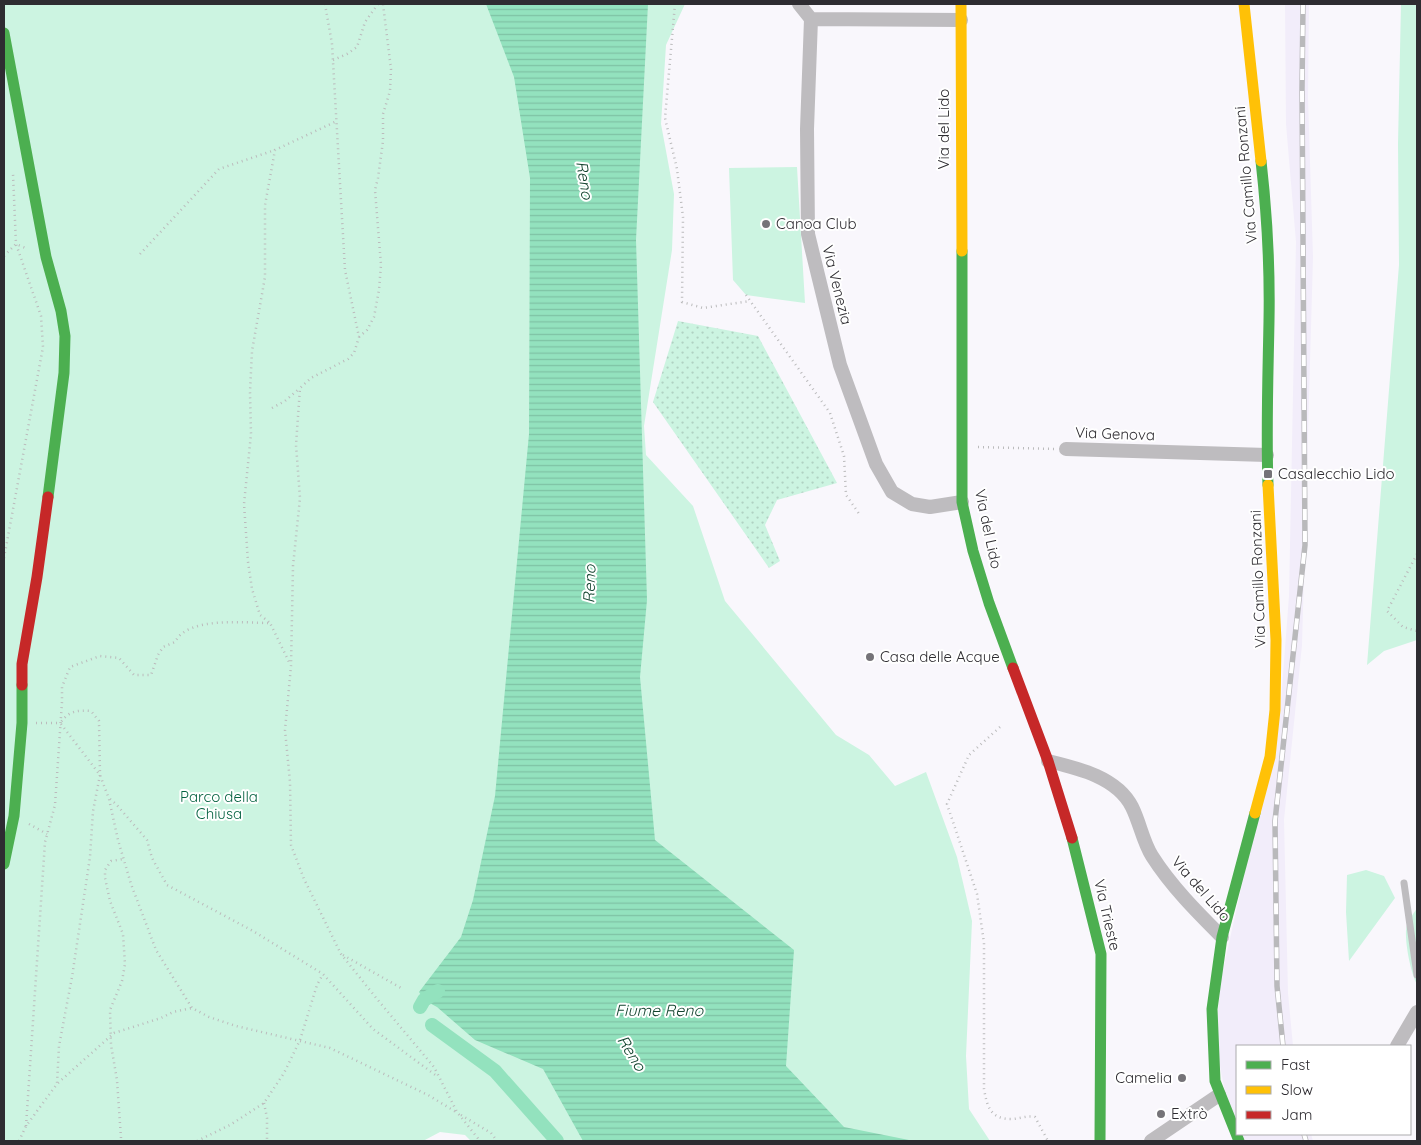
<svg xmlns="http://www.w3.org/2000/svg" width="1421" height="1145" viewBox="0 0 1421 1145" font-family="Quicksand,sans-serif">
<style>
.built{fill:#f2edfa}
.grass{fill:url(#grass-dots)}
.park{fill:#ccf4e1}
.water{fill:url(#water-rules)}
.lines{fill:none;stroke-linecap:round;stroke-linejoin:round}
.canal{stroke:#93e2be;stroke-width:14}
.path{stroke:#bbbbbc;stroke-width:2.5;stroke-dasharray:1 4;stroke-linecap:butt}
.lane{stroke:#bebcbf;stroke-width:7}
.street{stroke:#bebcbf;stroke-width:14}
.fast{stroke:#4caf50;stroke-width:11}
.slow{stroke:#ffc107;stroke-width:11}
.jam{stroke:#c62828;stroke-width:11}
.rail-casing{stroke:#b9b9bb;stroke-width:5.5}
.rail{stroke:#fff;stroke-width:4;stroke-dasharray:11;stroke-linecap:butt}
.poi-dot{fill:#757378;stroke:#fff;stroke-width:2}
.labels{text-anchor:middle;stroke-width:4;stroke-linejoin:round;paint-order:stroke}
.street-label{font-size:15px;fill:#2e2c31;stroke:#fff}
.poi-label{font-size:15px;fill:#2e2c31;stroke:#fff;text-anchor:start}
.park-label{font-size:15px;fill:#056241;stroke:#fff}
.water-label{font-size:16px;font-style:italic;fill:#13442f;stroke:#fff}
</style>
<defs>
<pattern id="grass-dots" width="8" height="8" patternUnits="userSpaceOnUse" patternTransform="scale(1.25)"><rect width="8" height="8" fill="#ccf4e1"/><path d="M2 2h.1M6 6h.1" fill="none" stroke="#b0d1c2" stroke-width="1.8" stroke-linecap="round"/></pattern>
<pattern id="water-rules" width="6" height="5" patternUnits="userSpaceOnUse" patternTransform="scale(1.25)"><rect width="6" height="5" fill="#93e2be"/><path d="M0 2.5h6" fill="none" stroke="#7fc2a4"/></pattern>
</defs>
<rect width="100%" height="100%" fill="#f9f7fc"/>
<!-- built -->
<path class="built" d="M1285 4H1309L1308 98 1313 257 1302 645 1284 820 1288 993 1293 1046H1237V1124L1226 1097 1215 1040 1221 979 1280 714 1289 596 1296 242 1286 124Z
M1241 1134H1311L1313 1141H1244Z"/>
<!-- grass -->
<path class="grass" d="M678 321 758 336 837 483 777 500 765 525 780 561 769 568 653 402Z"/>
<!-- park -->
<path class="park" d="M4 4H685L666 45 661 124 674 194 672 250 644 426 646 455 693 506 725 601 836 735 869 755 895 786 926 772 957 857 972 921 966 1056 969 1109 990 1141H471L465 1135 440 1132 423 1141H4Z
M1401 4H1417V640L1384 651 1367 665 1399 265 1398 144Z
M797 167 805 303 746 295 733 280 729 168Z
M1366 870 1384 876 1395 898 1349 961 1346 912 1347 875Z
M1417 908V984C1411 975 1403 936 1407 925 1409 919 1414 913 1417 908Z"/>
<!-- water -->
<path class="water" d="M486 4H648L636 240 647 600 640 677 655 840 794 950 786 1066 844 1127 914 1141H583L543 1069 475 1040 437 1007 424 1000 419 992 461 937 473 900 495 796 529 434 530 178 514 77Z"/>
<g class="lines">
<!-- canal -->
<path class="canal" d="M420 1007 424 1000 438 991
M432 1025 495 1071 557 1141"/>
<!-- path -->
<path class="path" d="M325 4 332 44 345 270 359 337 354 353 348 359 311 378 300 388 296 445 300 498 293 566 291 666 285 730 290 782 291 845 304 879 341 954 377 999 434 1067 457 1112 480 1141
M675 4 665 118 677 169 683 217 682 302 703 308 750 301
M333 60 347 54 357 47 365 22 378 4
M140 254 219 169 275 150
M4 256 16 244 28 249
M746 295 830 413 844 456 846 495 860 515
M359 337 367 330 374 317 379 290 381 265 375 190 378 178 383 141V114L390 91 391 69 383 4
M272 408 285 401 300 388
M978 447 1055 449
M1417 554 1387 611 1403 627 1417 631
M4 558 43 347 41 316 16 244 13 174
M269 622 260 615 252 589 248 562 244 504 251 434 250 392 252 351 265 277V205L275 150 337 121
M36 723H60
M61 724 100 775 109 799 118 840 131 884 156 950 192 1008 209 1017 236 1026 330 1048 428 1095 456 1112
M1000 727 969 755 947 804 977 894 984 943V1089C987 1106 990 1119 1011 1119 1020 1119 1027 1115 1035 1117L1048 1141
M110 799 116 804 147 840 152 858 167 885 253 931 323 974 373 1029 438 1077
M29 824 47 834
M343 955 401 988
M58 1083 114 1033 161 1018 173 1012 192 1008
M264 1103 267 1118V1141
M461 1115 491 1133 497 1141
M26 1126 45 842 55 805 62 702V687L70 667 100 656 119 658 134 675H151L158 655 163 647 175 642C188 616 245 623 270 623L290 664
M121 1138 117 1080 111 1045 110 1010 122 981 125 964 123 934 110 901 105 878V870L111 861 124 859
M19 1141 26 1126 57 1084 59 1046 72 977 90 857 93 811 100 775 99 721 91 711C77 710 69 711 61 722
M197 1141 230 1125 264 1103 284 1073 300 1040 317 985 323 974"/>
<!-- lane -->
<path class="lane" d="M1404 883 1417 975"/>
<!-- street -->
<path class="street" d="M799 4 811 19 807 129 808 234 840 365 876 464 892 492 912 504 930 507 962 502
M811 19 961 20
M1066 449 1267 455
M1048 761C1077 768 1117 777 1132 807 1140 823 1143 842 1152 856 1171 886 1197 912 1222 937
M1397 1046 1417 1012
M1151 1141 1219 1095"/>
<!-- fast -->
<path class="fast" d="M4 33 46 257 61 311 65 336 64 373 48 497
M1261 161C1267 214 1270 268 1269 321 1268 376 1266 430 1268 485
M962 251V502L973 551 989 603 1013 668
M1072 838 1101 954 1100 1141
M4 864 14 816 22 723V685
M1239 1141 1215 1081 1212 1009 1222 937 1255 813"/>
<!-- slow -->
<path class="slow" d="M961 4 962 251
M1244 4 1261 161
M1255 813 1270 757 1275 710 1276 640 1268 485"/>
<!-- jam -->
<path class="jam" d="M1013 668 1048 761 1072 838
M22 685V664L37 577 48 497"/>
<!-- rail casing -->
<g class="rail-casing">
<path id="rail" d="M1283 1046 1277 986 1275 821 1305 545 1302 89 1303 4
M1304 1134 1306 1141"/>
</g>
<!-- rail -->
<use href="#rail" class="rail"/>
</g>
<!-- markers -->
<g class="poi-dot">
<circle cx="766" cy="224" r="5"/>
<rect x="1263" y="469" width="10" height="10" rx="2.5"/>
<circle cx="870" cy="657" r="5"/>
<circle cx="1182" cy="1078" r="5"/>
<circle cx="1161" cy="1114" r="5"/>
</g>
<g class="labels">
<!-- street labels -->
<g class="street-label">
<text transform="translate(944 129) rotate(-90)" y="5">Via del Lido</text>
<text transform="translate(1246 175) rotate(-95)" y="5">Via Camillo Ronzani</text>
<text transform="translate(837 285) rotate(76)" y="5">Via Venezia</text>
<text transform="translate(1115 434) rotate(2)" y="5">Via Genova</text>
<text transform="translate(988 529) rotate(78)" y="5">Via del Lido</text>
<text transform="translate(1258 579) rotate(-92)" y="5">Via Camillo Ronzani</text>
<text transform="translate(1201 889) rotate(49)" y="5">Via del Lido</text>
<text transform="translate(1107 915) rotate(77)" y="5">Via Trieste</text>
</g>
<!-- poi labels -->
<g class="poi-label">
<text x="776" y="229">Canoa Club</text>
<text x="1278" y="479">Casalecchio Lido</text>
<text x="880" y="662">Casa delle Acque</text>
<text x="1172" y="1083" text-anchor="end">Camelia</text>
<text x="1171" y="1119">Extrò</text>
</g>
<!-- park labels -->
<g class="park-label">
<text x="219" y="802">Parco della<tspan x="219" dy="17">Chiusa</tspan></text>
</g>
<!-- water labels -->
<g class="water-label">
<text transform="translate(585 180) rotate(81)" y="6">Reno</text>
<text transform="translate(589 584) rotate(-88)" y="6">Reno</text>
<text x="659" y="1016">Fiume Reno</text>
<text transform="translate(632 1053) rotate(58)" y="6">Reno</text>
</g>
</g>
<!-- border -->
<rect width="1421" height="1145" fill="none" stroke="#2e2c31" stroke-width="10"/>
<!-- legend -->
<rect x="1236" y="1045" width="175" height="90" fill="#ffffff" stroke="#ababad"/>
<rect x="1246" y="1061" width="25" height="8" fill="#4caf50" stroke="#ababad"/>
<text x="1281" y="1070" font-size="15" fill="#2e2c31">Fast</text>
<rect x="1246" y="1086" width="25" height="8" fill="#ffc107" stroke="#ababad"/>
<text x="1281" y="1095" font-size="15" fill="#2e2c31">Slow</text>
<rect x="1246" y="1111" width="25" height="8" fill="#c62828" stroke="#ababad"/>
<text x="1281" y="1120" font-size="15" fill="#2e2c31">Jam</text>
</svg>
